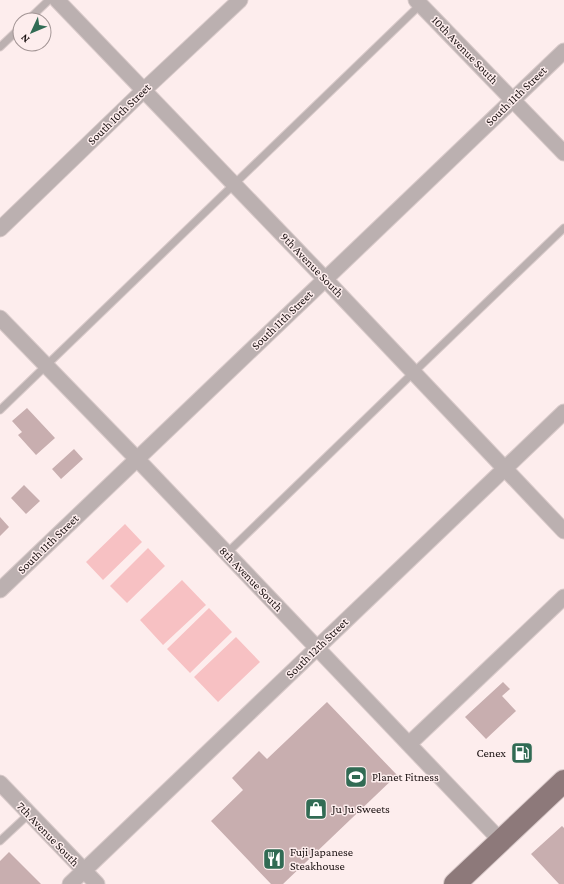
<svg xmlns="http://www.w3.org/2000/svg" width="564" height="884" viewBox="0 0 564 884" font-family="'Crimson Pro',serif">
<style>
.green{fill:#f7c1c3}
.building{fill:#c8aeaf}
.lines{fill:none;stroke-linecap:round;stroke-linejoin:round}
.service-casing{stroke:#d9caca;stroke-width:9}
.minor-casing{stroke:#d9caca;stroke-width:17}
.primary-casing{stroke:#d9caca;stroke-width:24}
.service{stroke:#bbb0b0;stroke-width:7}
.minor{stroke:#bbb0b0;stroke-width:15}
.primary{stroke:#8d797a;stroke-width:22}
.labels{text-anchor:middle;stroke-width:3;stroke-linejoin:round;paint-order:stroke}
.street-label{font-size:12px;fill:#1b1212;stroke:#fdeded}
.poi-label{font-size:12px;fill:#1b1212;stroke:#fdeded;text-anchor:start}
</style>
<rect width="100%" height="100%" fill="#fdeded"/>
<!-- green -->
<path class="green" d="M125 524 142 542 103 580 86 562Z
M148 548 165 566 127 603 110 586Z
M182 580 206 605 163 645 140 620Z
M209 608 232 632 190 673 167 649Z
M236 637 260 662 218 702 194 677Z"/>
<!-- building -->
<path class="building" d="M27 408 55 438 36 455 18 435 22 432 12 421Z
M74 449 83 459 61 479 52 469Z
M24 485 40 501 26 514 11 498Z
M0 517 9 527 0 536Z
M503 682 510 689 502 696 516 711 486 739 465 717Z
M327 702 397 775 283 884H271L211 821 243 790 232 778 259 751 267 759Z
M562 826 564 828V884H559L531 854Z
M9 852 41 884H0V861Z"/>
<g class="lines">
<!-- service casing -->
<g class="service-casing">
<path id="service" d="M28 20 49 0
M0 47 20 28
M0 410 421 4
M227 553 414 372 564 228
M0 841 29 814"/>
</g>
<!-- minor casing -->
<g class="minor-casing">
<path id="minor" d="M57 0 325 279 564 531
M416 0 564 153
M0 229 144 90 240 0
M0 318 137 459 501 841
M0 590 564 51
M409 744 564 597
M0 783 97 884
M70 884 564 412"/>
</g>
<!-- primary casing -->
<g class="primary-casing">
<path id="primary" d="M455 884 564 781"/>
</g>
<!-- service -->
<use href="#service" class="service"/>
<!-- minor -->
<use href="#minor" class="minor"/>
<!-- primary -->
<use href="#primary" class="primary"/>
</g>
<!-- icons -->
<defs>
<g id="fuel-square" transform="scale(1.15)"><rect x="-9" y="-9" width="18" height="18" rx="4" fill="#316b54" stroke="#fdeded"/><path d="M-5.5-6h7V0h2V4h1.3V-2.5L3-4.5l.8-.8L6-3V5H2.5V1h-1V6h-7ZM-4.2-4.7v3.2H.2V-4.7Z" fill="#fff"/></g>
<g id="stadium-square" transform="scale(1.15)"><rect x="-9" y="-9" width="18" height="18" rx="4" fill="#316b54" stroke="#fdeded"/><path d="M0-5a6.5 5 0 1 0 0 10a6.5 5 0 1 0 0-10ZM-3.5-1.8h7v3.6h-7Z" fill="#fff"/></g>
<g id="shop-square" transform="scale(1.15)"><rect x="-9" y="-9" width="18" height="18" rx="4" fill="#316b54" stroke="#fdeded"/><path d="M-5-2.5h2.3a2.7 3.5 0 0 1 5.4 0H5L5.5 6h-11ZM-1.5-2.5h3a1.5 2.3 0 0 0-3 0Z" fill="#fff"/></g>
<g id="restaurant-square" transform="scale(1.15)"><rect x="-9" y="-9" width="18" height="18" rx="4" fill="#316b54" stroke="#fdeded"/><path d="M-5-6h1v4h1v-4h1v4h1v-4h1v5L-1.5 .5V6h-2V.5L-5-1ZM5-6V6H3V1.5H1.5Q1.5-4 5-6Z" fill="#fff"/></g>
</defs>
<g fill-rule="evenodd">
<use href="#fuel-square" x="522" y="753"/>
<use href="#stadium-square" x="356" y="777"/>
<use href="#shop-square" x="316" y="809"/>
<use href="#restaurant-square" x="274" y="859"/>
</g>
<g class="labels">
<!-- street labels -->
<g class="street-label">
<text transform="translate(465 50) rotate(46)" y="4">10th Avenue South</text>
<text transform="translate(516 96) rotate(-44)" y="4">South 11th Street</text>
<text transform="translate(119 114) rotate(-44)" y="4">South 10th Street</text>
<text transform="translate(312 265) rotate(46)" y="4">9th Avenue South</text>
<text transform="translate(282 320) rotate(-44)" y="4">South 11th Street</text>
<text transform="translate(48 544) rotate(-44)" y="4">South 11th Street</text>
<text transform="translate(251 579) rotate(46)" y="4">8th Avenue South</text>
<text transform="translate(317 648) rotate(-44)" y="4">South 12th Street</text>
<text transform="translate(48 834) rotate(46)" y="4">7th Avenue South</text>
</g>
<!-- poi labels -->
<g class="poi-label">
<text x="506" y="757" text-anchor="end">Cenex</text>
<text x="372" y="781">Planet Fitness</text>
<text x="332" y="813">Ju Ju Sweets</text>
<text x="290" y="856">Fuji Japanese<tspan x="290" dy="14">Steakhouse</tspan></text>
</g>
</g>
<!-- north arrow -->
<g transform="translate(32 32) rotate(226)"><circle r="19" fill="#fdeded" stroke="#a39595"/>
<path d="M0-3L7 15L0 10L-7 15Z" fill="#316b54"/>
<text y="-6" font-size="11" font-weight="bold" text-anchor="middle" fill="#1b1212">N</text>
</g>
</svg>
